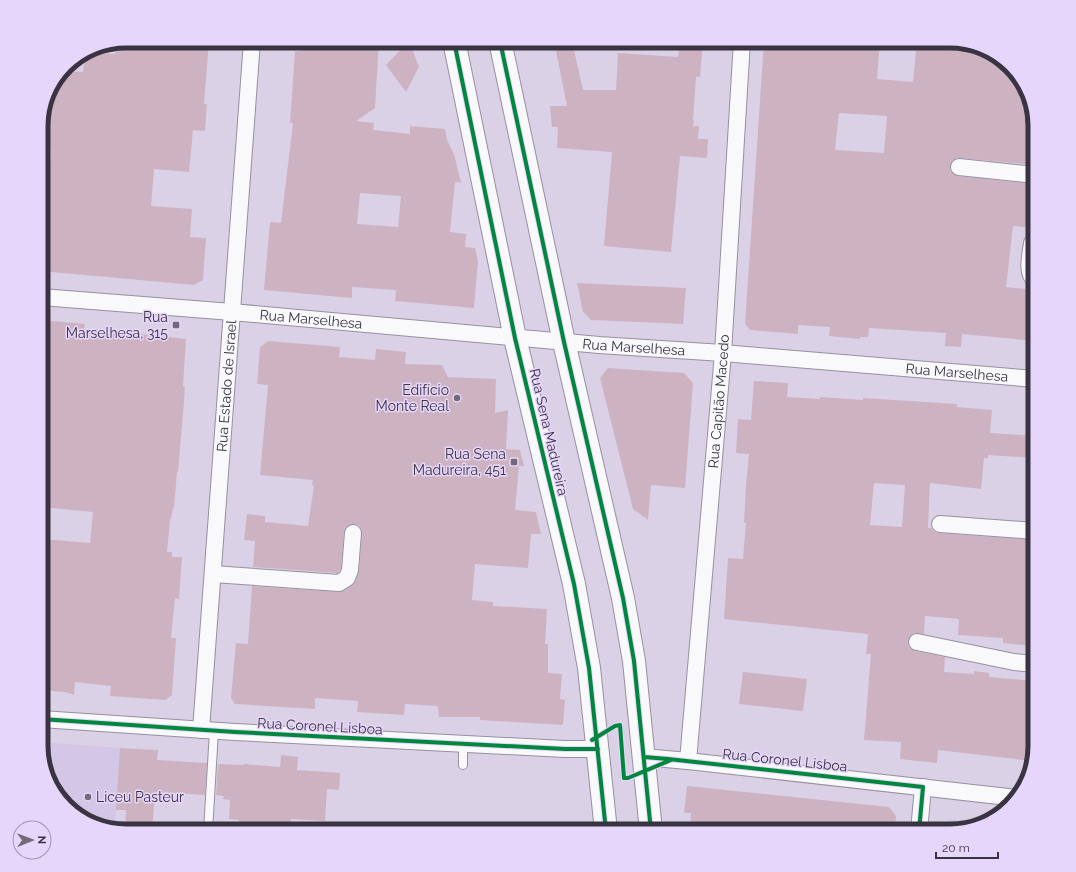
<svg xmlns="http://www.w3.org/2000/svg" width="1076" height="872" viewBox="0 0 1076 872" font-family="Raleway,sans-serif">
<style>
.built{fill:#d4c6e7}
.building{fill:#cdb3c2;fill-rule:evenodd}
.lines{fill:none;stroke-linecap:round;stroke-linejoin:round}
.service-casing{stroke:#9790a0;stroke-width:10}
.minor-casing{stroke:#9790a0;stroke-width:18}
.primary-casing{stroke:#9790a0;stroke-width:24}
.service{stroke:#f9f8fb;stroke-width:8}
.minor{stroke:#f9f8fb;stroke-width:16}
.primary{stroke:#f9f8fb;stroke-width:22}
.cycleway-casing{stroke:#e7d6fb;stroke-width:6}
.cycleway{stroke:#00873e;stroke-width:4}
.poi-dot{fill:#726a7b;stroke:#e7d6fb;stroke-width:1.5}
.labels{text-anchor:middle;stroke-width:3;stroke-linejoin:round;paint-order:stroke}
.poi-label{font-size:14px;fill:#3a3342;stroke:#e7d6fb;text-anchor:end}
.street-label{font-size:14px;fill:#3a3342;stroke:#e7d6fb}
.rim{fill:none;stroke:#3a3342;stroke-width:5}
</style>
<rect width="100%" height="100%" fill="#dad1e6"/>
<!-- built -->
<path class="built" d="M41 742 120 748 115 829 93 825 70 810 50 784 41 752Z
M948 819 988 822 947 831Z"/>
<!-- building -->
<path class="building" d="M126 41H209L204 104H207L205 131 193 130 189 172 154 169 151 206 192 209 190 237 206 238 203 280 194 285 41 271V240H44L51 150 41 149V133H48L52 85 63 71 83 72 85 53 86 52 115 54 116 43Z
M303 41H379L375 108 356 121 374 123 373 130 393 132 410 134V126L445 129 447 140 454 154 461 183 455 182 450 232 466 234 465 247 475 248 478 261 474 308 395 301 396 290 352 287V298L264 290 270 222 281 223 293 123H290L295 51H300ZM360 193 401 196 398 227 357 224Z
M409 41 419 67 406 92 386 65Z
M554 41H572L583 90H616L618 53 678 57 680 41H703L700 77H696L693 120H694L693 126H699L698 139H708L707 158 680 156 671 252 604 246 612 152 557 148 558 127H552L550 106H567Z
M764 41H798V46L829 48 830 43 842 45V41H880L877 79 913 82 917 41H951L983 47 1006 62 1026 88 1035 126V165L960 158H956L952 161 950 166V170L953 174 958 176 1035 184V228L1013 226 1006 287 1035 290V341L962 334 961 347 945 346 946 333 869 328 868 337H860V339L829 336 830 327 798 325V334L750 330 745 324ZM839 113 887 116 884 153 835 150Z
M577 283 686 288 683 324 591 320 583 312Z
M41 320 85 324 84 331 130 335V333L186 339 183 386 185 387 184 402 178 472H177L174 508 173 507 171 519H170L167 552H172V557H182L179 599 175 598 171 638H176L172 695 165 700 110 696 111 686 75 682 74 695 65 692 41 690V588L43 568H41V539L90 543 93 512 41 507Z
M268 341 340 347 339 357 375 360 376 349 406 352 405 364 442 365 448 377 496 379 495 413 508 410 506 449 520 450 524 466H519L515 510 536 512 541 534H531L528 568 475 564 472 600 493 602V606L547 609 545 644H548V673L562 674 560 699 565 700 563 725 480 720V717H439L438 706 405 704 404 715 357 712 358 701 315 698V709L235 704 231 698 236 643 248 644 252 586 339 592 344 591 352 586 356 581 359 571 362 533 361 529 359 525 353 524 349 525 345 528 344 532 341 568 339 572 337 573 253 567 255 541 244 540 247 514 265 516V522L308 526 314 486 312 485 313 480 260 475 268 385 257 384 260 347Z
M608 368 684 373 693 383 685 488 651 485 648 520 633 509 600 378Z
M754 381 788 383 787 397 820 399V397L863 400V398L879 399 957 404V407L992 410 990 433 1035 436V458L988 455V458H984L981 489 930 483 928 528H931L934 532 939 533 1035 540V646L1003 643V638L958 635 959 619 925 616 924 634 914 633 910 636 908 640V645L911 649 915 651 945 657 944 672 974 674V671L989 673V677L1035 681V747L1032 761 938 750 937 763 900 759 901 742 864 740 871 654H866L868 634 724 619 728 558 743 559 746 523H744L746 484 749 454 736 453 738 419 751 420ZM874 483 905 485 902 527 870 525Z
M743 672 807 679 803 711 739 704Z
M120 748 158 750 157 760 207 763 205 795 155 792 152 831H125L126 810H116Z
M281 755 298 757 297 770 340 773 339 790 327 789 325 821 291 819V825H284L283 831H238L239 820 229 819 230 800 223 799 224 796 216 795 218 764 244 765V764L280 767Z
M687 786 889 807 896 816 895 831H690L691 813H684Z"/>
<g class="lines">
<!-- service casing -->
<g class="service-casing">
<path id="service" d="M463 744V765
M208 831 214 731"/>
</g>
<!-- minor casing -->
<g class="minor-casing">
<g id="minor">
<path d="M959 167 1035 175"/>
<path d="M1032 243C1031 253 1025 273 1035 280"/>
<path id="s1" d="M41 297 232 312 599 345 723 353 1035 379"/>
<path d="M940 524 1035 531"/>
<path d="M213 574 339 583 347 578 350 570 353 533"/>
<path d="M917 642 1014 662 1035 664"/>
<path d="M41 719 235 732 565 749H598"/>
<path id="s2" d="M201 730 252 41"/>
<path d="M644 757 688 761 1017 798"/>
<path id="s3" d="M688 761 723 353 742 41"/>
<path d="M919 831 923 787"/>
</g>
</g>
<!-- primary casing -->
<g class="primary-casing">
<path id="primary" d="M454 41 515 338 574 584 589 668 606 831
M500 41 564 342 623 598 634 661 651 831"/>
</g>
<!-- service -->
<use href="#service" class="service"/>
<!-- minor -->
<use href="#minor" class="minor"/>
<!-- primary -->
<use href="#primary" class="primary"/>
<!-- cycleway casing -->
<g class="cycleway-casing">
<path id="cycleway" d="M454 41 515 338 574 584 589 668 606 831
M500 41 564 342 623 598 634 661 651 831
M41 719 235 732 565 749H598
M592 740 615 726 620 725 624 778H628L671 760
M644 757 668 759 923 787 919 831"/>
</g>
<!-- cycleway -->
<use href="#cycleway" class="cycleway"/>
</g>
<!-- markers -->
<g class="poi-dot">
<rect x="172" y="321" width="8" height="8" rx="2"/>
<circle cx="457" cy="398" r="4"/>
<rect x="510" y="458" width="8" height="8" rx="2"/>
<circle cx="88" cy="797" r="4"/>
</g>
<g class="labels">
<!-- poi labels -->
<g class="poi-label">
<text x="168" y="322">Rua<tspan x="168" dy="16">Marselhesa, 315</tspan></text>
<text x="449" y="395">Edifício<tspan x="449" dy="16">Monte Real</tspan></text>
<text x="506" y="459">Rua Sena<tspan x="506" dy="16">Madureira, 451</tspan></text>
<text x="96" y="802" text-anchor="start">Liceu Pasteur</text>
</g>
<!-- street labels -->
<g class="street-label">
<text dy="5" stroke="none"><textPath href="#s1" startOffset="271">Rua Marselhesa</textPath></text>
<text dy="5" stroke="none"><textPath href="#s1" startOffset="595">Rua Marselhesa</textPath></text>
<text dy="5" stroke="none"><textPath href="#s1" startOffset="919">Rua Marselhesa</textPath></text>
<text dy="5" stroke="none"><textPath href="#s2" startOffset="345">Rua Estado de Israel</textPath></text>
<text dy="5" stroke="none"><textPath href="#s3" startOffset="361">Rua Capitão Macedo</textPath></text>
<text transform="translate(549 432) rotate(77)" y="5">Rua Sena Madureira</text>
<text transform="translate(320 726) rotate(3)" y="5">Rua Coronel Lisboa</text>
<text transform="translate(785 760) rotate(6)" y="5">Rua Coronel Lisboa</text>
</g>
</g>
<!-- crop -->
<path d="M0 0H1076V872H0ZM126 48H950A78 78 0 0 1 1028 126V746A78 78 0 0 1 950 824H126A78 78 0 0 1 48 746V126A78 78 0 0 1 126 48Z" fill="#e7d6fb" fill-rule="evenodd"/>
<path class="rim" d="M126 48H950A78 78 0 0 1 1028 126V746A78 78 0 0 1 950 824H126A78 78 0 0 1 48 746V126A78 78 0 0 1 126 48Z"/>
<!-- north arrow -->
<g transform="translate(32 840) rotate(89)"><circle r="19" fill="#e7d6fb" stroke="#a295b1"/>
<path d="M0-3L7 15L0 10L-7 15Z" fill="#726a7b"/>
<text y="-6" font-size="11" font-weight="bold" text-anchor="middle" fill="#3a3342">N</text>
</g>
<!-- scale -->
<path d="M936 852v6h62v-6" fill="none" stroke="#3a3342" stroke-width="2"/>
<text x="942" y="852" font-size="12" fill="#3a3342" stroke="#e7d6fb" stroke-width="3" paint-order="stroke">20 m</text>
</svg>
